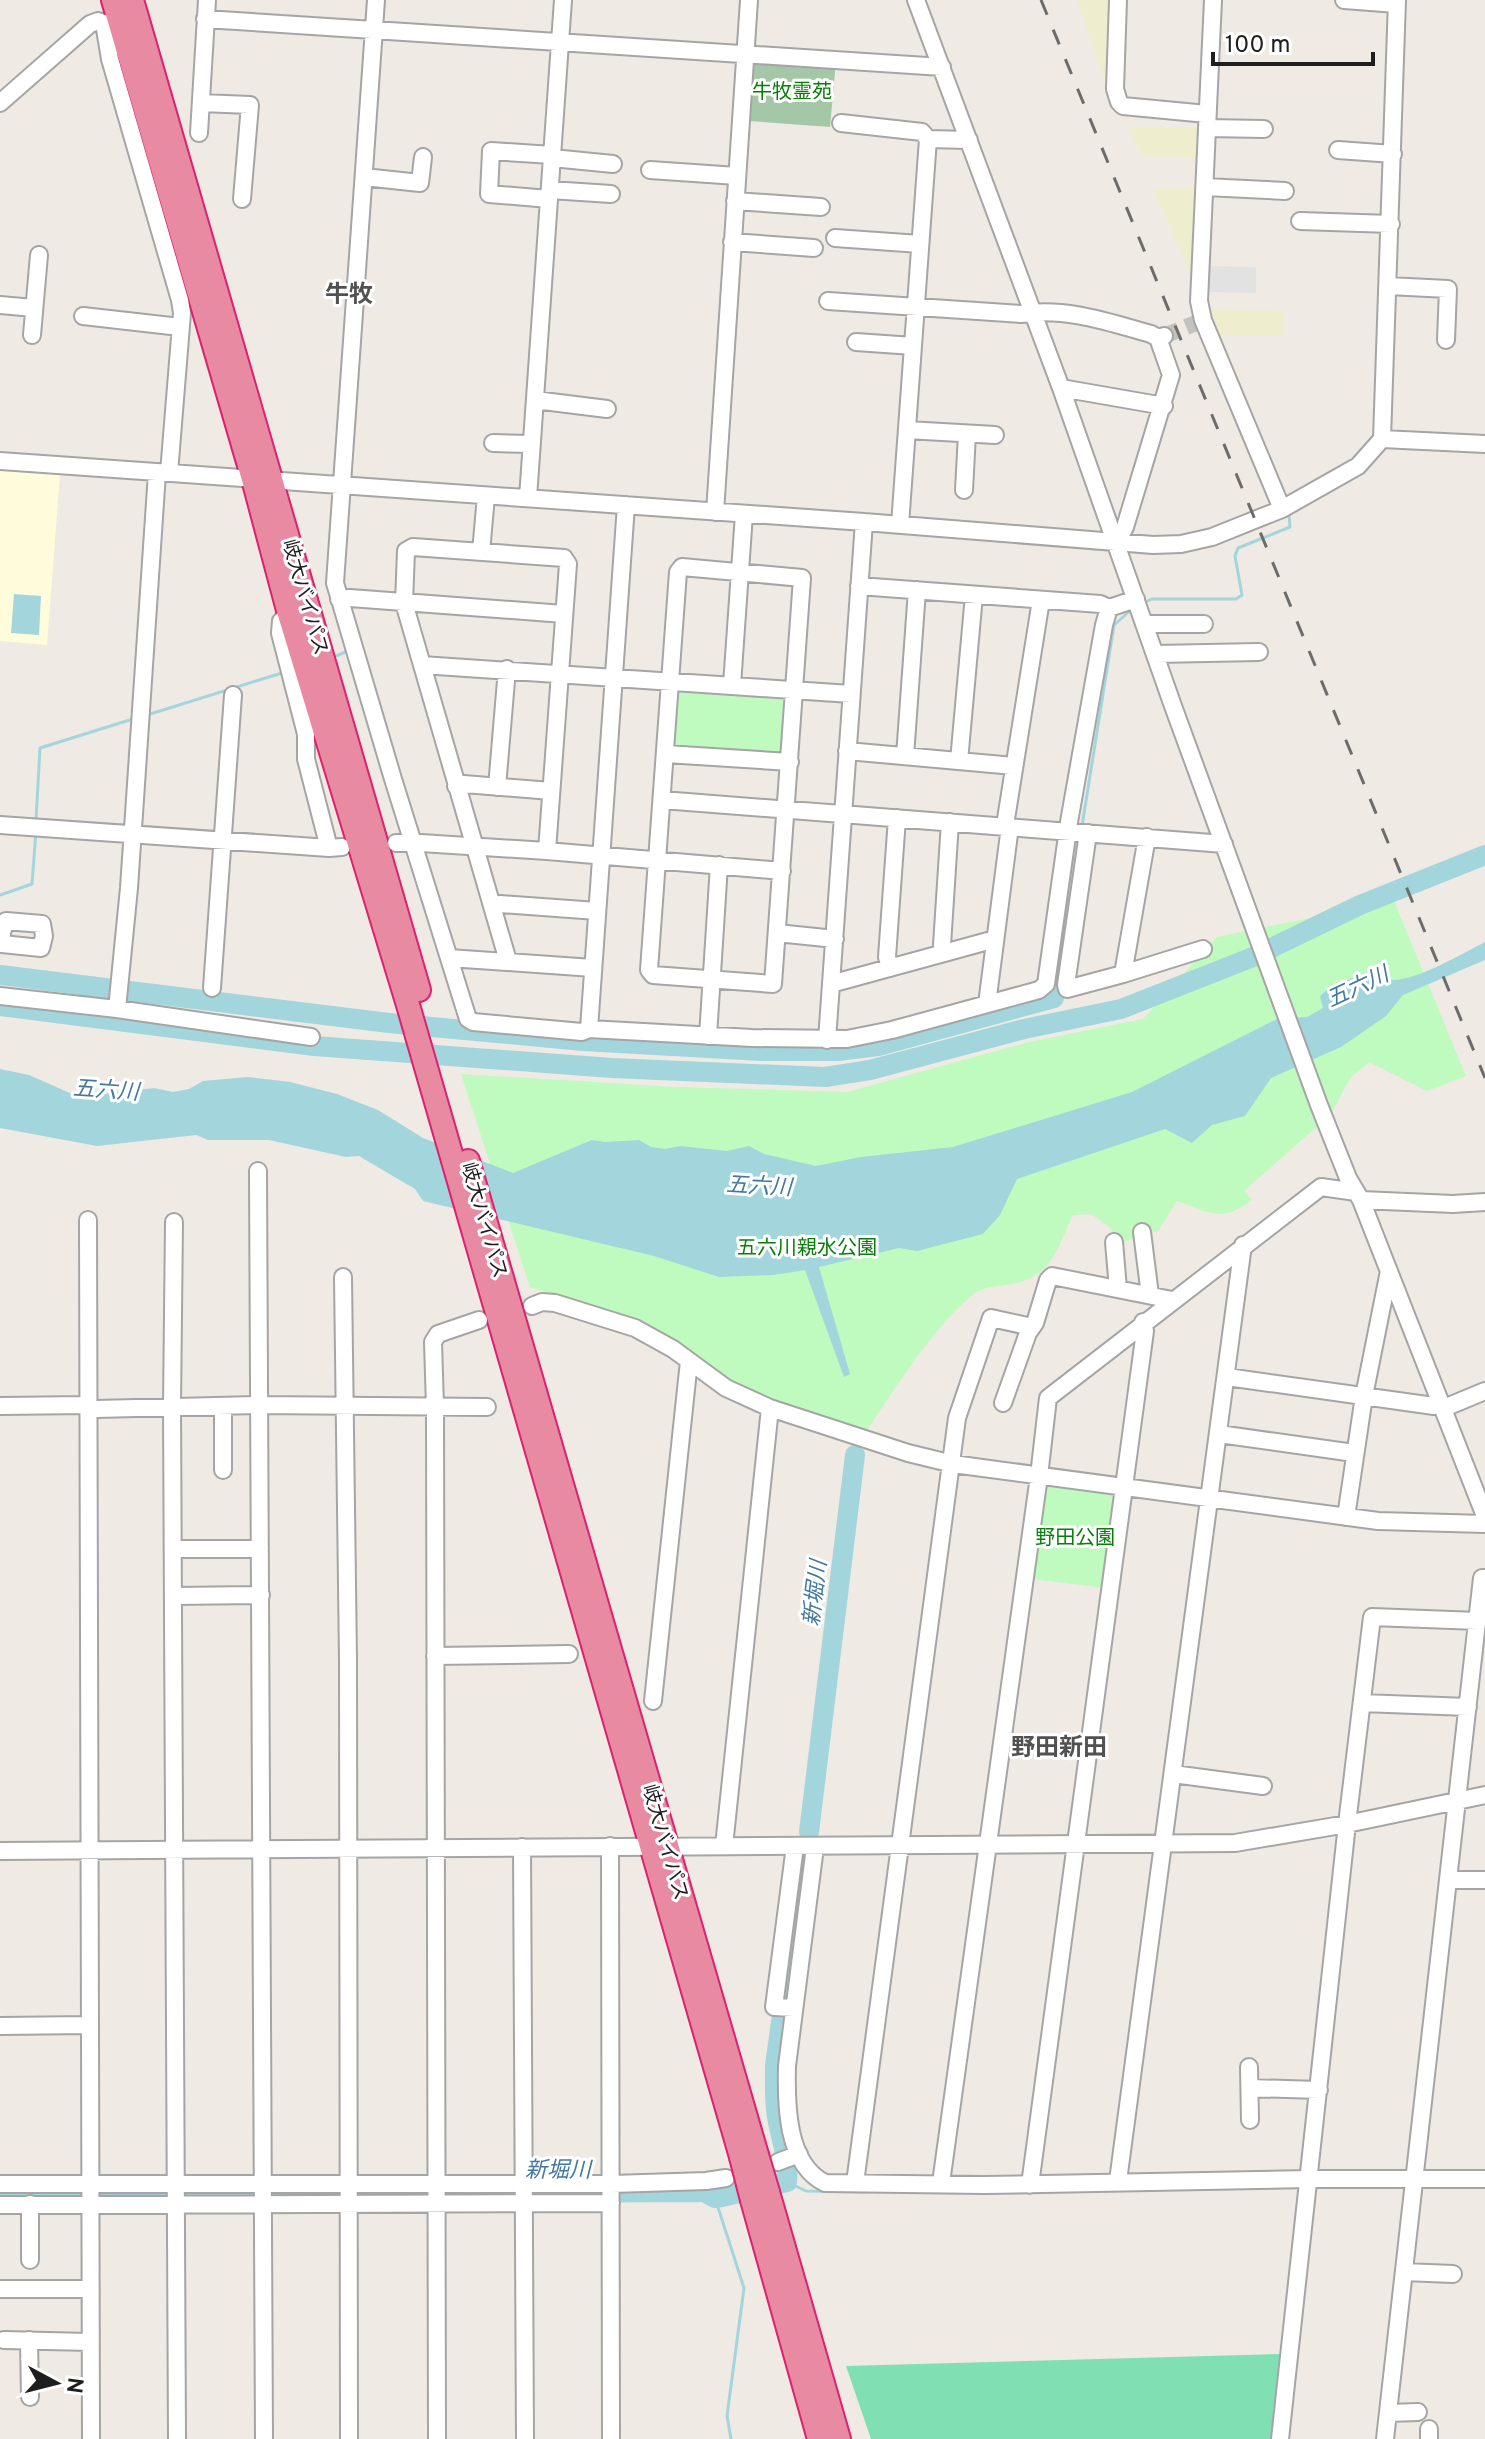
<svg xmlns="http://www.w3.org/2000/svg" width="1485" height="2439" viewBox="0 0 1485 2439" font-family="Overpass,'Noto Sans JP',sans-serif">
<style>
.education{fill:#fffcdc}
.farmland{fill:#eeeece}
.cemetery{fill:#a4c8a7}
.park{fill:#bffabf}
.pitch{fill:#80dfb3}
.parking{fill:#e2e2e2}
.water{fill:#a3d5dd}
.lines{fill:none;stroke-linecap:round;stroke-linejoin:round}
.stream{stroke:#a3d5dd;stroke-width:3}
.river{stroke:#a3d5dd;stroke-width:20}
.minor-tunnel{stroke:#c5c1bc;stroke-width:16;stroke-dasharray:16 8;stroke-linecap:butt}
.minor-casing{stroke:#a5a5a5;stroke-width:20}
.highway-casing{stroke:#dc216f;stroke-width:26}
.minor{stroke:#fff;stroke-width:16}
.highway{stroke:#e88aa2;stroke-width:22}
.rail{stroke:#6c6c6c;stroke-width:3;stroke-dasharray:16 16;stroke-linecap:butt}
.highway-bridge-casing{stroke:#dc216f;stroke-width:26;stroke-linecap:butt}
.highway-bridge{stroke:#e88aa2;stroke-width:22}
.labels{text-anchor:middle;stroke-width:6;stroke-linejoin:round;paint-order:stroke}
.park-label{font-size:20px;fill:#0a7e0b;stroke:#fff}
.street-label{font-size:20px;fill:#1e1e1e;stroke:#fff}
.water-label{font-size:22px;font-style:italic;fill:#43789f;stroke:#fff}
.quarter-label{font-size:24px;font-weight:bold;fill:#515151;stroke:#fff}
</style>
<rect width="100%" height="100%" fill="#efeae3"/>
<!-- education -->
<path class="education" d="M0 470 60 474 47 645 0 641Z"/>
<!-- farmland -->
<path class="farmland" d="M1077 0H1112L1109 88 1105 81Z
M1127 127 1199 128 1198 158 1142 156Z
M1153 188H1195L1194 273 1190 274Z
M1210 310 1284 311 1283 336 1219 335Z"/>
<!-- cemetery -->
<path class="cemetery" d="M752 55 836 61 830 127 749 121Z"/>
<!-- park -->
<path class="park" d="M675 690 787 694 785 755 669 746Z
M1394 901 1466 1076 1427 1091 1369 1062 1351 1077 1330 1115 1244 1191 1252 1200C1221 1223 1210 1213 1177 1201L1158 1231 1116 1244 1111 1228 1091 1214 1073 1215C1056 1252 1050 1280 1005 1285 992 1287 981 1287 971 1296 928 1334 897 1386 865 1433L755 1398 679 1345 635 1321 530 1287 461 1074 675 1087 847 1092 1025 1043 1143 1019 1217 937Z
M1045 1484 1118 1493 1106 1588 1033 1579Z"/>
<!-- pitch -->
<path class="pitch" d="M1280 2354 1272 2439H871L846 2366Z"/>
<!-- parking -->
<path class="parking" d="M1209 266 1256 267V293L1209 292Z"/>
<!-- water -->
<path class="water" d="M14 594 41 596 39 635 11 633Z
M1485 942V960L1403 995 1386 1016 1341 1047 1271 1078 1245 1116 1212 1125 1192 1143 1165 1129 1017 1179 1000 1215 983 1234 917 1251 899 1248 819 1267 850 1374 844 1377 805 1270 774 1275 719 1277 654 1256 423 1201 415 1189 359 1156 346 1157 269 1140H208L196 1135 97 1146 0 1128V1069L29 1075 79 1097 154 1088 173 1092 189 1089 203 1081 248 1077 290 1082 337 1094 378 1110 423 1138 513 1173 592 1140 605 1142 639 1140 651 1147 665 1149 680 1146 727 1151 749 1146 764 1154 816 1166 861 1157 953 1147 1132 1092 1277 1019 1307 1017 1323 1008 1320 996 1330 987 1370 971C1378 975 1385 980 1394 980 1417 980 1464 953 1485 942Z"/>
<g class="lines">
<!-- stream -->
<path class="stream" d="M1143 603 1152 599H1236L1242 595 1235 556 1238 548 1290 527 1289 513
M331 658 348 651
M147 715 285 672
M36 820 40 748 136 718
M1082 826 1114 625 1132 609
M0 895 32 884 36 831
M1054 998 1071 893
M787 2182 806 2191 867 2192
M1131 2190 1279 2188
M715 2198 744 2288 727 2416 731 2439"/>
<!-- river -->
<path class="river" d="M0 975 389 1023 583 1041 762 1051H838L878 1046 1054 998
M0 1006 314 1046 612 1068 825 1077 870 1070 1024 1029 1121 1009 1253 957 1360 905 1485 855
M809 1832 855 1455
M0 2196 704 2192 715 2198 722 2197 787 2182C789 2159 781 2140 777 2117 774 2100 775 2082 775 2065L804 1859"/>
<!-- minor-tunnel -->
<path class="minor-tunnel" d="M1164 336 1196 323"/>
<!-- minor casing -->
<g class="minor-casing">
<path id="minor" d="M376 0 335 583 393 779 468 1019 473 1022 582 1032 589 1029 752 1038 847 1039 892 1030 1039 990 1046 984 1069 822 1104 625 1109 608
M916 0 1061 388 1173 706 1319 1105 1348 1178 1361 1200 1485 1516
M1118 0 1115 89 1119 102 1123 106 1207 114
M1213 0 1199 301 1203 320 1282 509
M1344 0 1397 4
M205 19 942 67
M0 103 90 24 98 21 104 23 110 59 180 300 182 313 169 473
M201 103 250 105 242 199
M841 123 922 132 928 139 969 140
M1207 128 1264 129
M199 133 207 0
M1338 150 1393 154
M552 158 613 164
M650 170 737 176
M364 177 420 183 423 157
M1205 187 1285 191
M550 190 611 194
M549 199 489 194 491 151 552 155
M735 201 821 207
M1300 221 1391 224
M835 238 920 244
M732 242 814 248
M1388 286 1448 289 1446 340
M828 301 1021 314C1066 307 1108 322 1151 334L1158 338
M0 305 34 308
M83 316 180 327
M32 335 39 255
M856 342 913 346
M1061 388 1164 406
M535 400 607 409
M907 430 995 435
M1382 439 1485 444
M493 443 532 444
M0 461 864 522 1153 545 1181 544 1212 537 1282 509 1358 466 1382 439 1397 0
M964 490 967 434
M528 498 563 0
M715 512 749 0
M900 525 928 139
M1116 543 1125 527 1171 375 1158 338 1164 336
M481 552 486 496
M682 567 802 578 773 984 653 975 649 970 678 572Z
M859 586 1100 604 1109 608 1136 599
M339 599 350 598 564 614
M289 614 281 621 280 633 306 734V759L329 848
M1145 626 1151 624H1204
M1155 654 1259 652
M422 665 851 694
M732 685 744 514
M847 751 1014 766
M666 754 790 762
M905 756 917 590
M959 761 974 595
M456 786 464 784 551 791
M497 787 507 669
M662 800 1224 844
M0 825 329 848 342 847
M1088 833 1066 985 1067 989 1123 974 1147 837
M396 843H421L547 851 782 871
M493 906 500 904 597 911
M777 933 835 939
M0 943 2 944 41 948 44 936 42 924 6 921 2 932V944
M944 953 942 945 950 822
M449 958 593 968
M508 961 404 603 406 551 413 547 564 558 568 564 547 851
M890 968 887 957 897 818
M1123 974 1203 949
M832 981 838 982 988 941H995
M212 988 233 695
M0 996 117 1009 311 1037
M987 1004 1009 834 1006 819 1041 600
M117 1009 129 888 157 473
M589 1029 626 505
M708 1036 719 865
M827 1040 864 522
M258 1171 264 2439
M1361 1200 1453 1204 1485 1202
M88 1220 91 2439
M174 1222 172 1406 177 2439
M1142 1232 1150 1295
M1114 1242 1118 1289
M343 1277 348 1661 349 2439
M532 1306 542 1302 555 1303 635 1328 673 1349 726 1388 770 1408 908 1453 953 1464 1378 1521 1485 1524
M1227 1377 1434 1406 1441 1404
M1003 1403 1028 1333 1035 1323 1048 1280 1052 1276 1172 1300
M0 1406 87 1405 96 1409 259 1405 487 1407
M1444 1408 1485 1391
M1219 1434 1354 1453
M223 1470V1406
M1346 1517 1364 1396 1389 1271
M173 1549H260
M174 1596 261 1595
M435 1656 569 1654
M653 1701 689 1361
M1362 1703 1468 1707
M1173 1774 1263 1786
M610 1846 611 2439
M724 1846 770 1408
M522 1847 525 2439
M815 1847 787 2066C786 2103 786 2164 825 2183L985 2185 1310 2179H1485
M0 1851 1235 1843 1347 1824 1485 1795
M1448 1880H1485
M794 2008 774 2007 795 1846
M0 2026 89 2025
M1249 2067 1250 2120
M1250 2088 1319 2090
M778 2162 799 2154
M1118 2181 1243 1245
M855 2183 957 1418 991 1318 1032 1327
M941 2183 1039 1476 1048 1398 1321 1187 1356 1192
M0 2184H612L706 2181 726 2178
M1030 2185 1145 1331 1143 1322
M30 2204V2260
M0 2205 611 2203
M1404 2272 1453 2274
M1 2289H90
M4 2340 90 2342
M29 2340 30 2397
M1388 2413 1418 2412
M437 2439 435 1407 433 1342 438 1334 479 1320
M1280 2439 1347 1824 1372 1617 1478 1621
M1385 2439 1482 1578H1485
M1429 2439V2429"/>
</g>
<!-- highway casing -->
<g class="highway-casing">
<path id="highway" d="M113 0 253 479 289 614 408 1005 741 2157
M132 0 419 990
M468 1161 757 2155
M768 2192 839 2439
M752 2200 819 2439"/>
</g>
<!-- minor -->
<use href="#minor" class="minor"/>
<!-- highway -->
<use href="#highway" class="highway"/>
<!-- rail -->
<path class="rail" d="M1041 0 1485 1078"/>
<!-- highway-bridge casing -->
<g class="highway-bridge-casing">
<path id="highway-bridge" d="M757 2155 768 2192
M741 2157 752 2200"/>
</g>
<!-- highway-bridge -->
<use href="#highway-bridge" class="highway-bridge"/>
</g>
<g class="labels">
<!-- park labels -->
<g class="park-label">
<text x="792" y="98">牛牧霊苑</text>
<text x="807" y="1254">五六川親水公園</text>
<text x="1075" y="1544">野田公園</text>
</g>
<!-- street labels -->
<g class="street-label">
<text transform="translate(306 597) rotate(74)" y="7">岐大バイパス</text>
<text transform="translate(485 1220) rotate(74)" y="7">岐大バイパス</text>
<text transform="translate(666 1842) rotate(74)" y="7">岐大バイパス</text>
</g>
<!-- water labels -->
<g class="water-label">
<text transform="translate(1357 986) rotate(-25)" y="8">五六川</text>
<text transform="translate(106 1089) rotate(4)" y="8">五六川</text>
<text transform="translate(759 1185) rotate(3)" y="8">五六川</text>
<text transform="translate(814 1593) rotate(-83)" y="8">新堀川</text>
<text x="558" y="2177">新堀川</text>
</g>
<!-- quarter labels -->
<g class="quarter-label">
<text x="349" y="302">牛牧</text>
<text x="1059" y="1755">野田新田</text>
</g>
</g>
<!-- north arrow -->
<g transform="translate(56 2383) rotate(97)" stroke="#ffffff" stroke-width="6" paint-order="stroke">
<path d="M0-6L14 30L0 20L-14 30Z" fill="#1e1e1e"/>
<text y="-12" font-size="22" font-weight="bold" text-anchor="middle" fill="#1e1e1e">N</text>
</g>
<!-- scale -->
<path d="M1213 52v12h160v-12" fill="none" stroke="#1e1e1e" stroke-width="4"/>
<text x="1225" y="52" font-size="24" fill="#1e1e1e" stroke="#ffffff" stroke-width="6" paint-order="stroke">100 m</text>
</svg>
